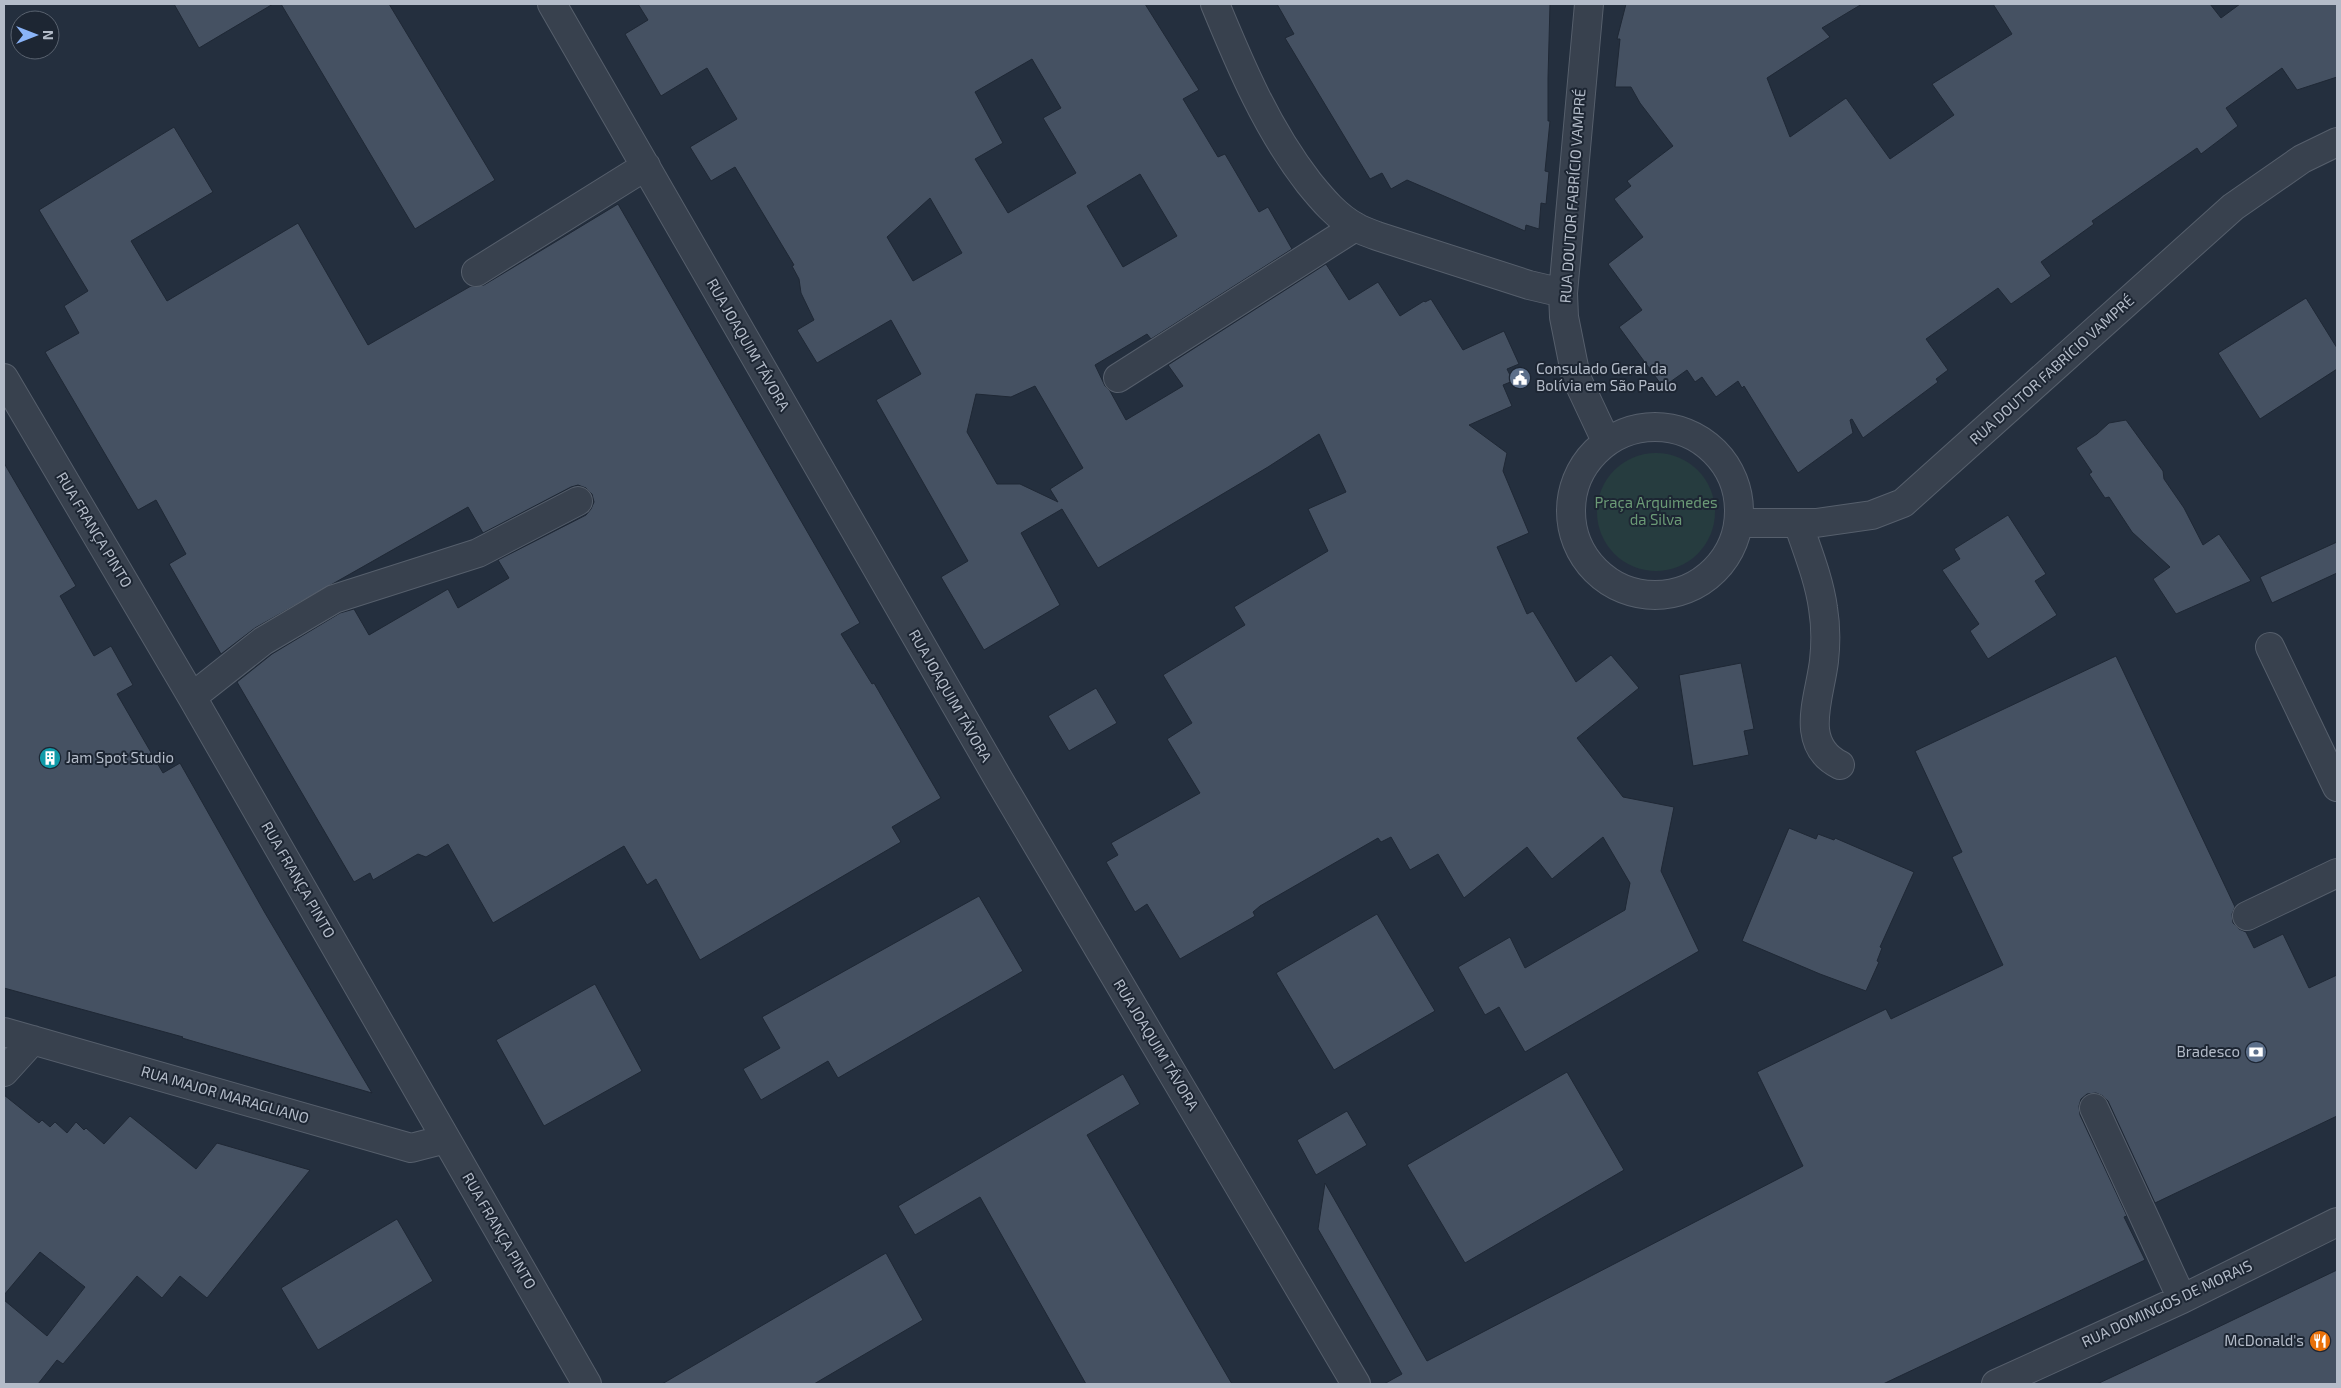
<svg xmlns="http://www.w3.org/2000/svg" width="2341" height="1388" viewBox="0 0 2341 1388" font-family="'Exo 2',sans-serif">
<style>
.green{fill:#263c3f}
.building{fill:#455162;stroke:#1f2835;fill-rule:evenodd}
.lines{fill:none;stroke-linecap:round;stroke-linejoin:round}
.minor-casing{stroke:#565f6c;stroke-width:30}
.minor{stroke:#38414e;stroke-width:28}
.labels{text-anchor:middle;stroke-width:4;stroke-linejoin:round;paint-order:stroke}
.street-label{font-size:15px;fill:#b4bcc9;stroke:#1d2633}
.poi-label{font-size:15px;fill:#b4bcc9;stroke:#1d2633;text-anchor:start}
.park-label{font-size:15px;fill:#6b9a76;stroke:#1d2633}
</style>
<rect width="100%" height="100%" fill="#242f3e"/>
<!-- green -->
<path class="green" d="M1597 512a59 59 0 1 1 118 0a59 59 0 1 1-118 0Z"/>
<!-- building -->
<path class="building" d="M174 4H273L199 48Z
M281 4H389L495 180 415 229Z
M638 4H1145L1199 90 1183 99 1218 157 1225 154 1259 212 1268 207 1292 249 1151 339 1147 334 1095 365 1105 386 1110 391 1126 420 1183 386 1168 365 1326 264 1349 300 1378 282 1400 316 1424 301 1425 302 1431 299 1463 350 1504 331 1519 364 1507 369 1513 381 1503 385 1512 406 1469 425 1507 453 1503 471 1529 533 1497 547 1527 614 1533 611 1576 682 1611 655 1639 688 1577 738 1623 797 1674 807 1661 871 1699 951 1525 1052 1499 1007 1485 1015 1458 967 1510 937 1525 968 1625 910 1630 883 1603 837 1552 879 1527 847 1464 898 1438 854 1410 870 1391 837 1381 842 1378 838 1260 906 1253 912 1255 916 1180 959 1147 904 1135 912 1106 862 1118 855 1111 843 1200 793 1167 739 1192 723 1163 675 1245 625 1234 607 1328 551 1308 509 1346 492 1319 434 1268 467 1098 568 1062 509 1021 533 1060 605 984 650 941 577 968 561 876 400 921 374 891 320 817 363 797 330 814 320 801 293 799 279 792 266 794 265 735 167 711 181 690 147 737 119 707 68 661 96 625 34 648 20ZM1032 59 1061 108 1043 118 1076 173 1008 213 975 159 1003 143 975 92ZM1140 174 1177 236 1123 267 1087 206ZM930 198 962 253 913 281 887 237ZM1035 386 1083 468 1050 489 1058 502 1020 484H997L967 432 976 394 1011 397Z
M1277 4H1550L1548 78V121H1550L1545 171 1549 172 1546 204 1541 203 1539 229 1526 225 1525 231 1407 180 1391 189 1382 173 1370 179 1285 38 1294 34Z
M1626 4H1862L1822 28 1830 37 1767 78 1790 137 1846 98 1890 159 1954 115 1932 84 2012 34 1993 4H2210L2221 18 2240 4H2337V77L2297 90 2282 68 2226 108 2238 126 2201 154 2197 148 2092 221 2094 224 2041 262 2051 276 2011 304 1998 288 1926 339 1948 370 1936 379 1938 382 1863 438 1852 419 1850 420 1853 433 1798 473 1744 386 1742 388 1738 381 1716 397 1702 377 1695 382 1687 370 1663 387 1619 327 1642 310 1608 264 1643 237 1614 199 1631 186 1627 181 1673 146 1640 103 1631 87H1615L1620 39H1617Z
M174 127 213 192 131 241 167 301 298 223 368 345 471 286 484 285 618 204 860 623 841 634 872 684 874 683 941 798 892 827 901 842 700 960 656 879 647 885 624 846 493 923 448 844 426 857 418 854 373 880 370 873 354 882 237 682 272 654 340 613 354 609 369 635 448 589 458 608 509 578 498 560 586 515 591 509 594 502 592 494 586 488 578 485 571 487 483 533 468 507 255 628 221 654 169 564 186 554 156 500 138 510 45 352 79 333 64 306 88 291 39 210Z
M2306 298 2337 348V369L2260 419 2218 353Z
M2126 420 2163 471 2164 479 2184 508 2203 545 2219 534 2251 581 2176 614 2153 579 2170 567 2132 532 2109 497 2105 498 2089 474 2092 472 2076 448 2097 434 2109 423Z
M4 463 76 586 60 596 94 656 111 646 133 685 117 694 163 773 180 763 265 913 372 1093 182 1038 183 1037 4 988Z
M2008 515 2046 574 2035 581 2057 615 1988 659 1970 631 1979 624 1942 570 1960 559 1954 549Z
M2337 542V573L2272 603 2260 577Z
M2116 656 2235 907 2232 914 2233 923 2239 929 2246 932 2254 948 2283 934 2309 988 2337 975V1116L2155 1203 2108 1101 2103 1096 2096 1093 2087 1094 2081 1099 2079 1106 2080 1115 2127 1216 2124 1217 2145 1260 1883 1384H1384L1402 1374 1318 1229 1325 1183 1427 1361 1803 1166 1757 1072 1886 1009 1891 1019 2003 965 1952 857 1962 852 1915 751Z
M1741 663 1754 729 1744 731 1749 755 1693 766 1679 675Z
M1096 688 1117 723 1069 751 1048 716Z
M1789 828 1816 839 1818 834 1834 840 1835 838 1914 872 1880 947 1882 948 1877 961 1879 962 1866 991 1820 974 1742 941Z
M979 896 1023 971 838 1078 828 1061 761 1100 743 1069 780 1048 762 1017Z
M1377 914 1435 1011 1334 1070 1276 973Z
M595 984 642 1071 544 1126 496 1040Z
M1567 1072 1624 1170 1465 1263 1407 1165Z
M1123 1074 1140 1104 1087 1135 1232 1384H1086L980 1197 915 1235 898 1206Z
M4 1095 39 1123 42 1120 50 1127 55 1122 67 1133 76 1122 84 1130 86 1128 104 1144 130 1116 196 1169 217 1143 310 1170 207 1298 180 1276 162 1298 137 1276 63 1364 57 1360 38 1384H4V1300L47 1336 85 1287 40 1252 4 1295Z
M1347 1111 1367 1145 1316 1175 1297 1140Z
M397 1219 433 1281 318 1350 281 1288Z
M886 1253 923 1320 814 1384H662Z
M2337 1270V1384H2097L2210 1331Z"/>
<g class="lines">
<!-- minor casing -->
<g class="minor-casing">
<path id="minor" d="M552 4 999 780 1356 1384
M1215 4C1241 67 1267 129 1309 183 1322 199 1337 217 1356 227 1362 231 1370 233 1377 236L1529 285 1563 293
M1589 4 1563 293 1564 317 1576 377 1606 441
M476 272 646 166
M4 378 192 697 587 1384
M1118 378 1355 227
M1571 511a84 84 0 1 1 168 0a84 84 0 1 1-168 0Z
M1740 523H1816L1872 515 1903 503 2233 207 2302 159 2337 142
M1798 523C1807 550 1819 579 1823 608 1826 626 1826 643 1824 661 1820 697 1798 744 1840 765
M2270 647 2337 787
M192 697 263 641 334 599 478 553 578 501
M2247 916 2337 873
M4 1032 411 1148 446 1139
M4 1072 33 1040
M2094 1108 2182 1299
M1996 1384 2182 1299 2337 1222"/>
</g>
<!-- minor -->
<use href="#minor" class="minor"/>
</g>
<!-- icons -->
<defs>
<g id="civic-disc" transform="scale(1.125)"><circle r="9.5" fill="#5c6f8a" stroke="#1d2633"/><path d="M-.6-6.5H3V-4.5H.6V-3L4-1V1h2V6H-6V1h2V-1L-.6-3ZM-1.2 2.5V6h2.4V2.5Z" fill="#fff"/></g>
<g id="building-disc" transform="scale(1.125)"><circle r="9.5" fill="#0f9aa8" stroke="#1d2633"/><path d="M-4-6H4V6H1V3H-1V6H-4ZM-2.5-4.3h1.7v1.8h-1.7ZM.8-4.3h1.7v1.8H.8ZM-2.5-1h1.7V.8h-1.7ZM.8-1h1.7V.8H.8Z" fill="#fff"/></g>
<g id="bank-disc" transform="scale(1.125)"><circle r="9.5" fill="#5c6f8a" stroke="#1d2633"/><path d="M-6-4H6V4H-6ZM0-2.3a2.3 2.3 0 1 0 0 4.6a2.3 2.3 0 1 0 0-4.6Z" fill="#fff"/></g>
<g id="restaurant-disc" transform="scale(1.125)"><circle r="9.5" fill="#e8710a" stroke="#1d2633"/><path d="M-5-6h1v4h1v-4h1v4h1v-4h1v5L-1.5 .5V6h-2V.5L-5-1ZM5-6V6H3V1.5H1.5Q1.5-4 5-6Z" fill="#fff"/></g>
</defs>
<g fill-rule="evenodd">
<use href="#civic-disc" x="1520" y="378"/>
<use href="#building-disc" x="50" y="758"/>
<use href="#bank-disc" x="2256" y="1052"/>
<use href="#restaurant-disc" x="2320" y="1341"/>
</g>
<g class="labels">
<!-- street labels -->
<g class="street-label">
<text transform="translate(1573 196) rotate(-86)" y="5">RUA DOUTOR FABRÍCIO VAMPRÉ</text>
<text transform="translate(748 345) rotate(60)" y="5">RUA JOAQUIM TÁVORA</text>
<text transform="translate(2052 370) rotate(-42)" y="5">RUA DOUTOR FABRÍCIO VAMPRÉ</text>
<text transform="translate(94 530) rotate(59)" y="5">RUA FRANÇA PINTO</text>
<text transform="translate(950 696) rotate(60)" y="5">RUA JOAQUIM TÁVORA</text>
<text transform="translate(298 880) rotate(60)" y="5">RUA FRANÇA PINTO</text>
<text transform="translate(1156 1045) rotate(59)" y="5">RUA JOAQUIM TÁVORA</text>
<text transform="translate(225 1095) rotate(16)" y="5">RUA MAJOR MARAGLIANO</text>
<text transform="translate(499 1231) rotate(60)" y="5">RUA FRANÇA PINTO</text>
<text transform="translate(2167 1304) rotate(-25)" y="5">RUA DOMINGOS DE MORAIS</text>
</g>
<!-- poi labels -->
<g class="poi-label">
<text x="1536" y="374">Consulado Geral da<tspan x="1536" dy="17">Bolívia em São Paulo</tspan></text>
<text x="66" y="763">Jam Spot Studio</text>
<text x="2240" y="1057" text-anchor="end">Bradesco</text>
<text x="2304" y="1346" text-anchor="end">McDonald's</text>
</g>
<!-- park labels -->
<g class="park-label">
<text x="1656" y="508">Praça Arquimedes<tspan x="1656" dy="17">da Silva</tspan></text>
</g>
</g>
<!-- border -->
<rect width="2341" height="1388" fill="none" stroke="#b4bcc9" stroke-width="10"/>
<!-- north arrow -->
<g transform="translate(35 35) rotate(90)"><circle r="24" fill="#1d2633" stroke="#59626f"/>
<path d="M0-4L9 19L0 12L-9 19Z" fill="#8ab4f8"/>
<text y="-8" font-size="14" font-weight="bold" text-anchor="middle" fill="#b4bcc9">N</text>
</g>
</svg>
